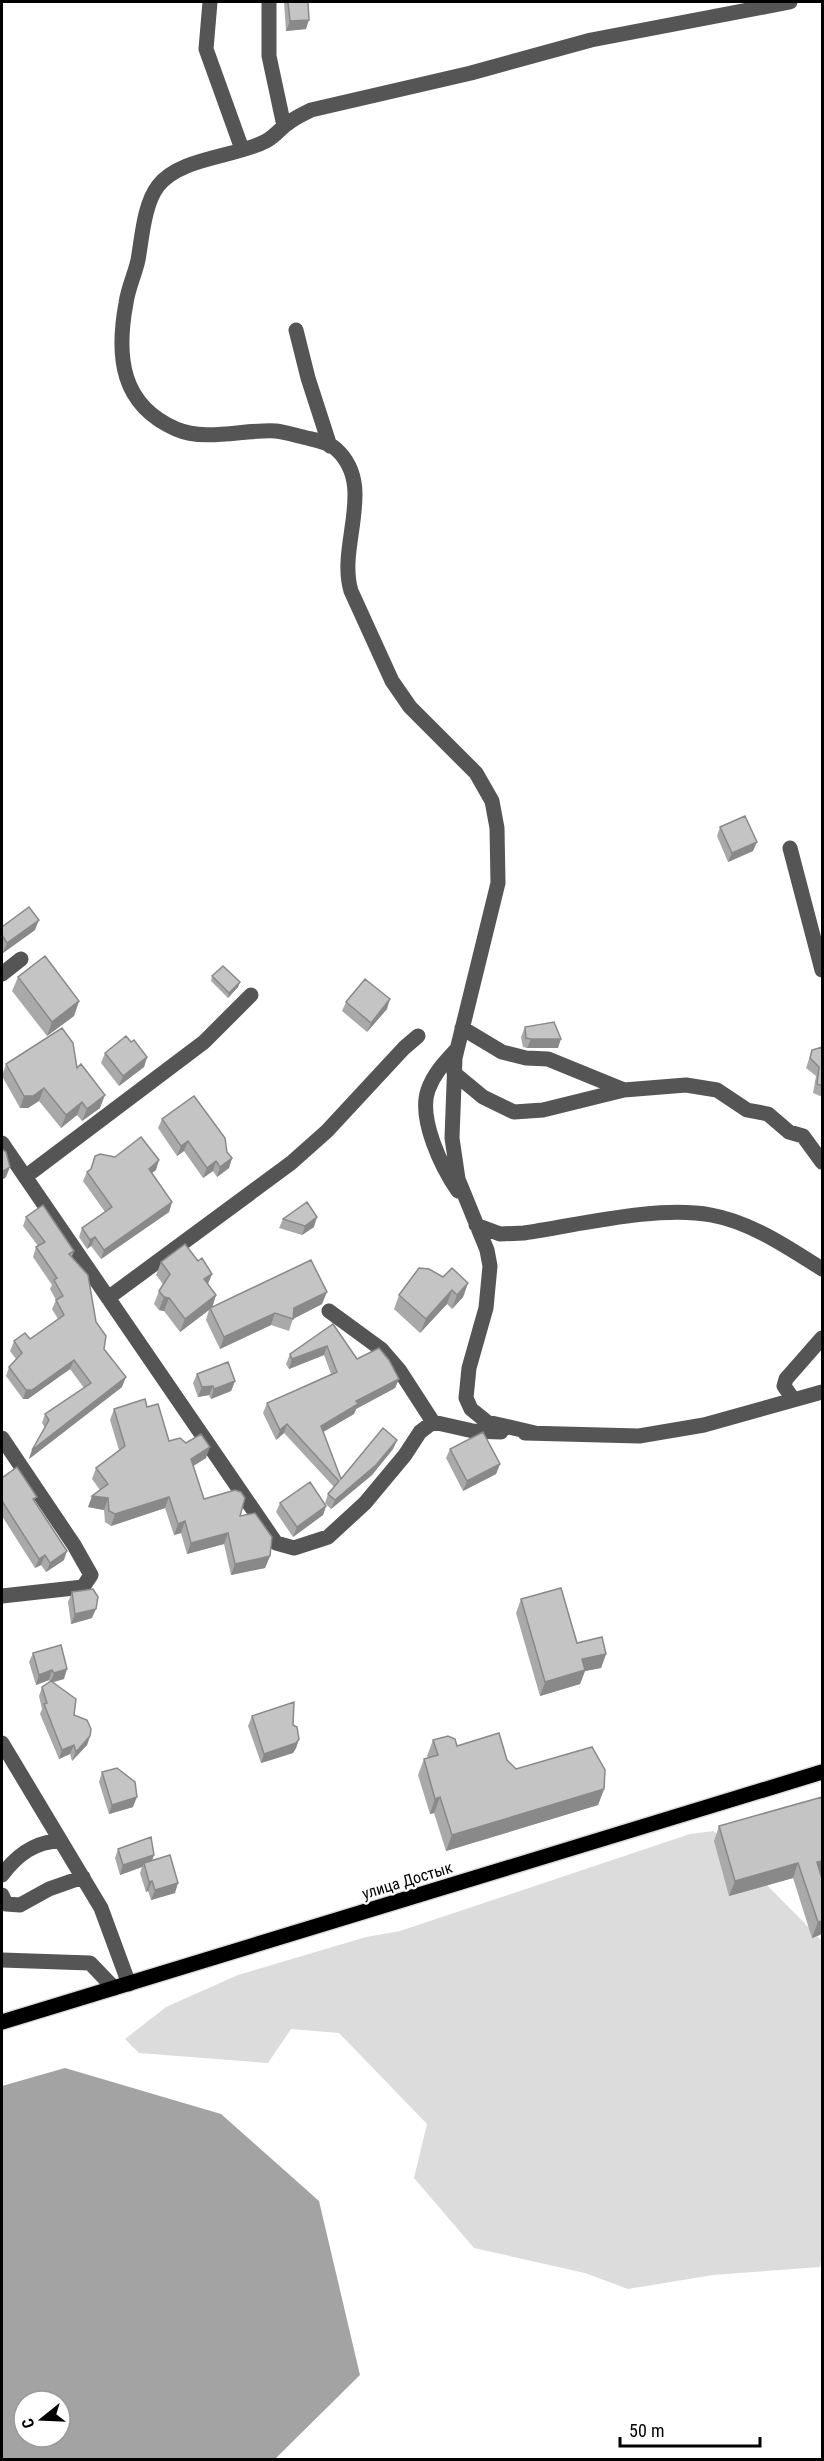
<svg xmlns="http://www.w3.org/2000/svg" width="824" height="2461" viewBox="0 0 824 2461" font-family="'Roboto Condensed',sans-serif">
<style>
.green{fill:#dcdcdc}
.water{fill:#a3a3a3;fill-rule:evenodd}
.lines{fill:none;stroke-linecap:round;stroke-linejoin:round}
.major-casing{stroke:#dbdbdb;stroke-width:18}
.minor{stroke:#555;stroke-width:15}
.major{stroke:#000;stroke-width:15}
.wall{fill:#a9a9a9}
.shaded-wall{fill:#898989}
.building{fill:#c4c4c4;stroke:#898989;stroke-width:1.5}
.labels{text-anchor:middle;stroke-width:4.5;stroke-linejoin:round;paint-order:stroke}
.street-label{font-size:16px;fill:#000;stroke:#fff}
</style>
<rect width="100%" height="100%" fill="#fff"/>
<!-- green -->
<path class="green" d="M714 1831 822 1941V2255L820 2267 713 2275 628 2289 585 2273 474 2248 414 2178 427 2124 339 2033 291 2029 268 2063 139 2053 125 2039 166 2007 238 1975 366 1937 400 1931 690 1834Z"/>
<!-- water -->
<path class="water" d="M65 2068 221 2114 319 2201 360 2375 275 2459H2V2086ZM24 2401H60V2437H24Z"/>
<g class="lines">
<!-- major casing -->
<g class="major-casing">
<path id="major" d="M2 2022 822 1772"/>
</g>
<!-- minor -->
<path class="minor" d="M210 2 206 49 242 149
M269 2V56L284 126
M296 330 308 378 330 446
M790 848 822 970
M2 974 21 959
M462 1028 502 1052 526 1058 548 1059 624 1090
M457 1049C445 1062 434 1073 428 1090 418 1119 442 1168 458 1191
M454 1073 483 1097 514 1112 543 1110 624 1090 686 1085 717 1090 747 1110 768 1114 789 1132 803 1136 822 1162
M2 1143 276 1543 294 1548 328 1537 365 1503 405 1455 420 1432 433 1422 473 1431 501 1432
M25 1177 204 1042 251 995
M476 1225 500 1234 524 1233C579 1225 657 1205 711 1215 751 1222 789 1248 822 1269
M108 1298 291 1163 327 1131 404 1048 418 1036
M329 1311 381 1349 400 1371 433 1422
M793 1399 784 1386 786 1379 822 1338
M525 1433 639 1436 704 1425 822 1392
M535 1433 487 1422 471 1409 466 1398 469 1368 486 1308 490 1266 487 1250 458 1179 452 1138 455 1058 498 883 497 828 492 801 476 773 410 707 392 681 351 591C337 545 377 486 336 449 328 442 316 440 307 438 297 436 286 432 276 431 244 429 206 442 176 429 121 405 116 357 126 303 128 288 135 274 138 260 142 238 144 204 158 186 180 157 237 157 266 141 274 137 280 129 287 124 294 118 303 114 311 110L471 73 591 40 790 2
M2 1438 74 1545 91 1575 83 1587 2 1596
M2 1743 101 1908 129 1984
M2 1875C17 1855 35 1841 61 1841
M2 1895 6 1904 20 1905 49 1889 83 1877
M2 1960 90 1963 114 1988"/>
<!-- major -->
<use href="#major" class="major"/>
</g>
<!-- wall -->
<path class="wall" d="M284 2H308L306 29 286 31Z
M720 827 753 851 728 862 717 836Z
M2 927 35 930 3 953 2 950Z
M212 976 240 982 238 987 228 998 211 981Z
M18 977 79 1001 74 1016 47 1036 12 991Z
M346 1002 387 1009 367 1032 342 1011Z
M525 1027 558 1048H527L523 1047 521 1037Z
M131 1042 147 1057 144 1067 119 1086 101 1063 105 1053Z
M822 1047V1095L820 1096 813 1093 816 1076 806 1068 812 1050Z
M6 1064 77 1068 100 1108 82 1121 77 1115 61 1128 39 1101 28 1108H20L2 1076Z
M162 1119 227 1152 232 1158 229 1168 217 1177 213 1171 203 1178 184 1151 177 1156 158 1128Z
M156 1170 152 1173 172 1202 169 1212 101 1259 91 1246 87 1249 79 1237 82 1228 105 1212 83 1181 87 1172Z
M26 1217 74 1251 72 1256 96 1322 104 1349 122 1387 29 1459 32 1450 45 1428 42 1423 45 1414 84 1388 70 1369 28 1399H23L6 1376 9 1367 16 1359 10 1351 14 1341 30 1339 58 1319 52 1309 56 1300 50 1289 52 1285 33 1257 36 1247 38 1246 23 1226Z
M283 1219 314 1227 302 1235 279 1228Z
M198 1261 212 1274 208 1284 216 1295 212 1307 322 1304 293 1319 289 1331 271 1325 220 1349 206 1320 209 1310 180 1332 164 1311 159 1310 154 1304 159 1291 163 1284 156 1275 161 1262Z
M443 1277 468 1283 463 1297 452 1309 447 1304 420 1333 394 1309 399 1295Z
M333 1324 357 1359 399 1379 395 1388 356 1409 354 1414 323 1432 341 1479 397 1440 393 1449 372 1475 331 1509 325 1503 328 1494 334 1487 284 1433 276 1440 263 1413 267 1403 331 1374 324 1355 289 1369 286 1364 290 1354Z
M197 1374 235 1381 231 1391 211 1399 209 1395 198 1397 193 1383Z
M147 1407 169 1441 186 1443 206 1458 193 1466 204 1499 240 1516 270 1556 265 1568 231 1575 224 1544 187 1554 181 1533 174 1535 165 1508 111 1526 105 1522 104 1510 88 1507 100 1490 92 1479 96 1468 119 1450 110 1420 114 1409Z
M450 1449 500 1464 496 1474 463 1491 446 1458Z
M2 1478 35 1502 64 1560 46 1572 41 1565 35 1568 2 1516Z
M280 1503 326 1506 323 1515 293 1537 276 1512Z
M72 1592 92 1618 71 1624 68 1602Z
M521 1599 577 1643 606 1654 601 1668 585 1671 580 1684 540 1696 516 1613Z
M33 1653 64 1679 52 1682 74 1715 90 1736 87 1745 72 1761 70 1754 59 1759 40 1714 42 1709 39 1696 42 1687 50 1682 49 1680 36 1685 29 1662Z
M252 1716 299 1739 296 1748 293 1753 261 1763 248 1726Z
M433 1740 507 1760 516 1769 604 1789 598 1805 446 1851 434 1813 430 1814 418 1775 424 1759 428 1758 427 1756Z
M102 1772 133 1807 109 1814 99 1782Z
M822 1797V1875H821L822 1934 812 1938 793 1878 729 1896 714 1841 719 1826Z
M118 1849 154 1855 152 1861 175 1893 151 1900 148 1891 146 1892 140 1873 142 1867 120 1875 115 1858Z"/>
<!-- shaded-wall -->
<path class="shaded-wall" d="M309 20 306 29 286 31 290 21Z
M757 842 753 851 728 862 732 853Z
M39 920 35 930 3 953 7 943Z
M240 982 238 987 228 998 229 993Z
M390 999 387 1009 367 1032 371 1023Z
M79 1001 74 1016 47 1036 52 1022Z
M531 1039H561L558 1048H527Z
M147 1057 144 1067 119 1086 123 1076Z
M44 1088 39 1101 28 1108H20L24 1096Z
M105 1095 100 1108 82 1121 87 1109Z
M82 1102 77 1115 61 1128 66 1115Z
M188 1141 184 1151 177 1156 181 1146Z
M232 1158 229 1168 217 1177 220 1167Z
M159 1160 156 1170 145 1178 149 1169Z
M216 1161 213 1171 203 1178 207 1168Z
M10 1167 6 1177 2 1180V1172Z
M172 1202 169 1212 101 1259 104 1250Z
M317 1217 314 1227 302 1235 305 1226Z
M95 1237 91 1246 87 1249 90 1240Z
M212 1274 207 1286 204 1279Z
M468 1283 463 1297 452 1309 457 1295Z
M452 1290 447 1304 420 1333 426 1319Z
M327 1292 322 1304 293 1319 294 1308Z
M216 1295 212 1308H210L209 1310 180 1332 185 1319Z
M164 1297 169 1298 164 1311 159 1310Z
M275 1313 271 1325 220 1349 224 1337Z
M327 1346 324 1355 289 1369 292 1359Z
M74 1360 70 1369 28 1399H23L26 1390Z
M126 1377 122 1387 29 1459 32 1450Z
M399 1379 395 1388 356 1409 354 1414 318 1435 321 1426 356 1401Z
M235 1381 231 1391 211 1399 214 1389Z
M213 1386 209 1395 198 1397 202 1387Z
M287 1424 284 1433 276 1440 280 1430Z
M397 1440 393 1449 372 1475 331 1509 335 1500Z
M210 1447 206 1458 187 1470 191 1459Z
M500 1464 496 1474 463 1491 467 1481Z
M92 1496 108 1498 104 1510 88 1507Z
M169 1497 165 1508 111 1526 115 1514Z
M326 1506 323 1515 293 1537 297 1527Z
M185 1521 181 1533 174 1535 178 1524Z
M228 1533 224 1544 187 1554 191 1543Z
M67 1551 64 1560 46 1572 50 1563Z
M45 1555 41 1565 35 1568 39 1559Z
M270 1556 265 1568 231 1575 235 1564Z
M96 1609 92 1618 71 1624 75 1614Z
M606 1654 601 1668 585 1671 580 1684 540 1696 545 1682 582 1659Z
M67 1669 64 1679 50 1683 54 1673Z
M52 1670 49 1680 36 1685 39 1675Z
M90 1736 87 1745 72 1761 76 1752Z
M299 1739 296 1748 293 1753 261 1763 264 1754Z
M74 1745 70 1754 59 1759 62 1750Z
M604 1789 598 1805 446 1851 452 1835Z
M137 1797 133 1807 109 1814 112 1805Z
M440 1797 434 1813 430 1814 435 1799Z
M154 1855 150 1865 144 1863 142 1867 120 1875 123 1865Z
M822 1861V1875L811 1877 817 1862Z
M798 1863 793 1878 729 1896 735 1881Z
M152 1881 148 1891 146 1892 149 1882Z
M178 1883 175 1893 151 1900 155 1890Z
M822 1921V1934L812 1938 818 1922Z"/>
<!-- building -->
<path class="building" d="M288 2H308L309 20 290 21Z
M745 816 757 842 732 853 720 827Z
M29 907 39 920 7 943 2 935V927Z
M45 956 79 1001 52 1022 18 977Z
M223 966 240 982 229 993 212 976Z
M365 979 390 999 371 1023 346 1002Z
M554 1022 561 1039H531L526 1038 525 1027Z
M62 1028 73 1043 77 1068 81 1064 105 1095 87 1109 82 1102 66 1115 44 1088 33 1096H24L6 1064Z
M126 1036 131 1042 134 1040 147 1057 123 1076 105 1053Z
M822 1047V1086L817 1084 819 1067 810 1058 812 1050Z
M194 1096 225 1138 227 1152 232 1158 220 1167 216 1161 207 1168 188 1141 181 1146 162 1119Z
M141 1137 159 1160 149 1169 172 1202 104 1250 95 1237 90 1240 82 1228 112 1207 87 1172 91 1169 95 1156 100 1154 115 1157Z
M2 1149 6 1152 10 1167 2 1172Z
M307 1202 317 1217 305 1226 283 1219Z
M43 1205 74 1251 69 1254 88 1275 96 1322 106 1336 104 1349 126 1377 32 1450 49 1420 45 1414 91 1383 74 1360 32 1390H26L9 1367 22 1353 14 1341 25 1333 30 1339 64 1315 56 1300 63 1296 54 1280 57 1278 36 1247 45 1242 26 1217Z
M185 1244 198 1261 202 1258 212 1274 204 1279 216 1295 185 1319 169 1298 164 1297 159 1291 170 1274 161 1262Z
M311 1260 327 1292 294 1308 293 1319 275 1313 224 1337 210 1308Z
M419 1268 429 1269 443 1277 452 1268 468 1283 457 1295 452 1290 426 1319 399 1295Z
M333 1324 357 1359 379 1348 389 1360 399 1379 356 1401 358 1404 321 1426 341 1479 383 1428 397 1440 376 1465 335 1500 328 1494 339 1481 287 1424 280 1430 267 1403 337 1372 327 1346 292 1359 290 1354Z
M228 1362 235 1381 214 1389 213 1386 202 1387 197 1374Z
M145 1399 147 1407 158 1404 169 1441 180 1438 186 1443 201 1434 210 1447 191 1459 204 1499 235 1490 241 1492 245 1498 240 1516 255 1513 272 1537 270 1556 235 1564 228 1533 191 1543 185 1521 178 1524 169 1497 115 1514 109 1511 108 1498 92 1496 108 1484 96 1468 125 1446 114 1409Z
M483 1432 500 1464 467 1481 450 1449Z
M17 1467 37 1497 33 1499 67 1551 50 1563 45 1555 39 1559 2 1501V1478Z
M310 1482 326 1506 297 1527 280 1503Z
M561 1588 577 1643 602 1637 606 1654 582 1659 585 1670 545 1682 521 1599Z
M93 1589 98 1597 96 1609 75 1614 72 1592Z
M61 1645 67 1669 54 1673 52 1670 39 1675 33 1653Z
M51 1681 76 1699 74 1715 87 1720 91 1729 90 1736 76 1752 74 1745 62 1750 44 1704 47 1703 42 1687Z
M294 1702 293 1725 297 1727 299 1739 296 1743 264 1754 252 1716Z
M499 1733 507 1760 516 1769 592 1747 605 1770 604 1789 452 1835 440 1797 435 1799 424 1759 438 1755 433 1740 448 1736 455 1739 457 1746Z
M117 1768 135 1782 137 1797 112 1805 102 1772Z
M822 1797V1861L817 1862 822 1879V1921L818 1922 798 1863 735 1881 719 1826Z
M151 1837 154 1855 123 1865 118 1849Z
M170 1855 178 1883 155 1890 152 1881 149 1882 144 1863Z"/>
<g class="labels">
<!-- street labels -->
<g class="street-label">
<text transform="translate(407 1880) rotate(-17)" y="6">улица Достык</text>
</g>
</g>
<!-- border -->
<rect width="824" height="2461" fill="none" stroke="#000000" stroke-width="6"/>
<!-- north arrow -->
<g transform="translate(42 2419) rotate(252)"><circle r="28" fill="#ffffff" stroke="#999999" stroke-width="1.5"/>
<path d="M0-4.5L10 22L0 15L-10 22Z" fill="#000000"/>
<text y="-9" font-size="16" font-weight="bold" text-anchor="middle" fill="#000000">С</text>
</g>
<!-- scale -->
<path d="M620 2437v9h140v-9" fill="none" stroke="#000000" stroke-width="3"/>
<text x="629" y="2437" font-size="18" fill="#000000" stroke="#ffffff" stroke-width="4.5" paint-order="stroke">50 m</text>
</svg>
